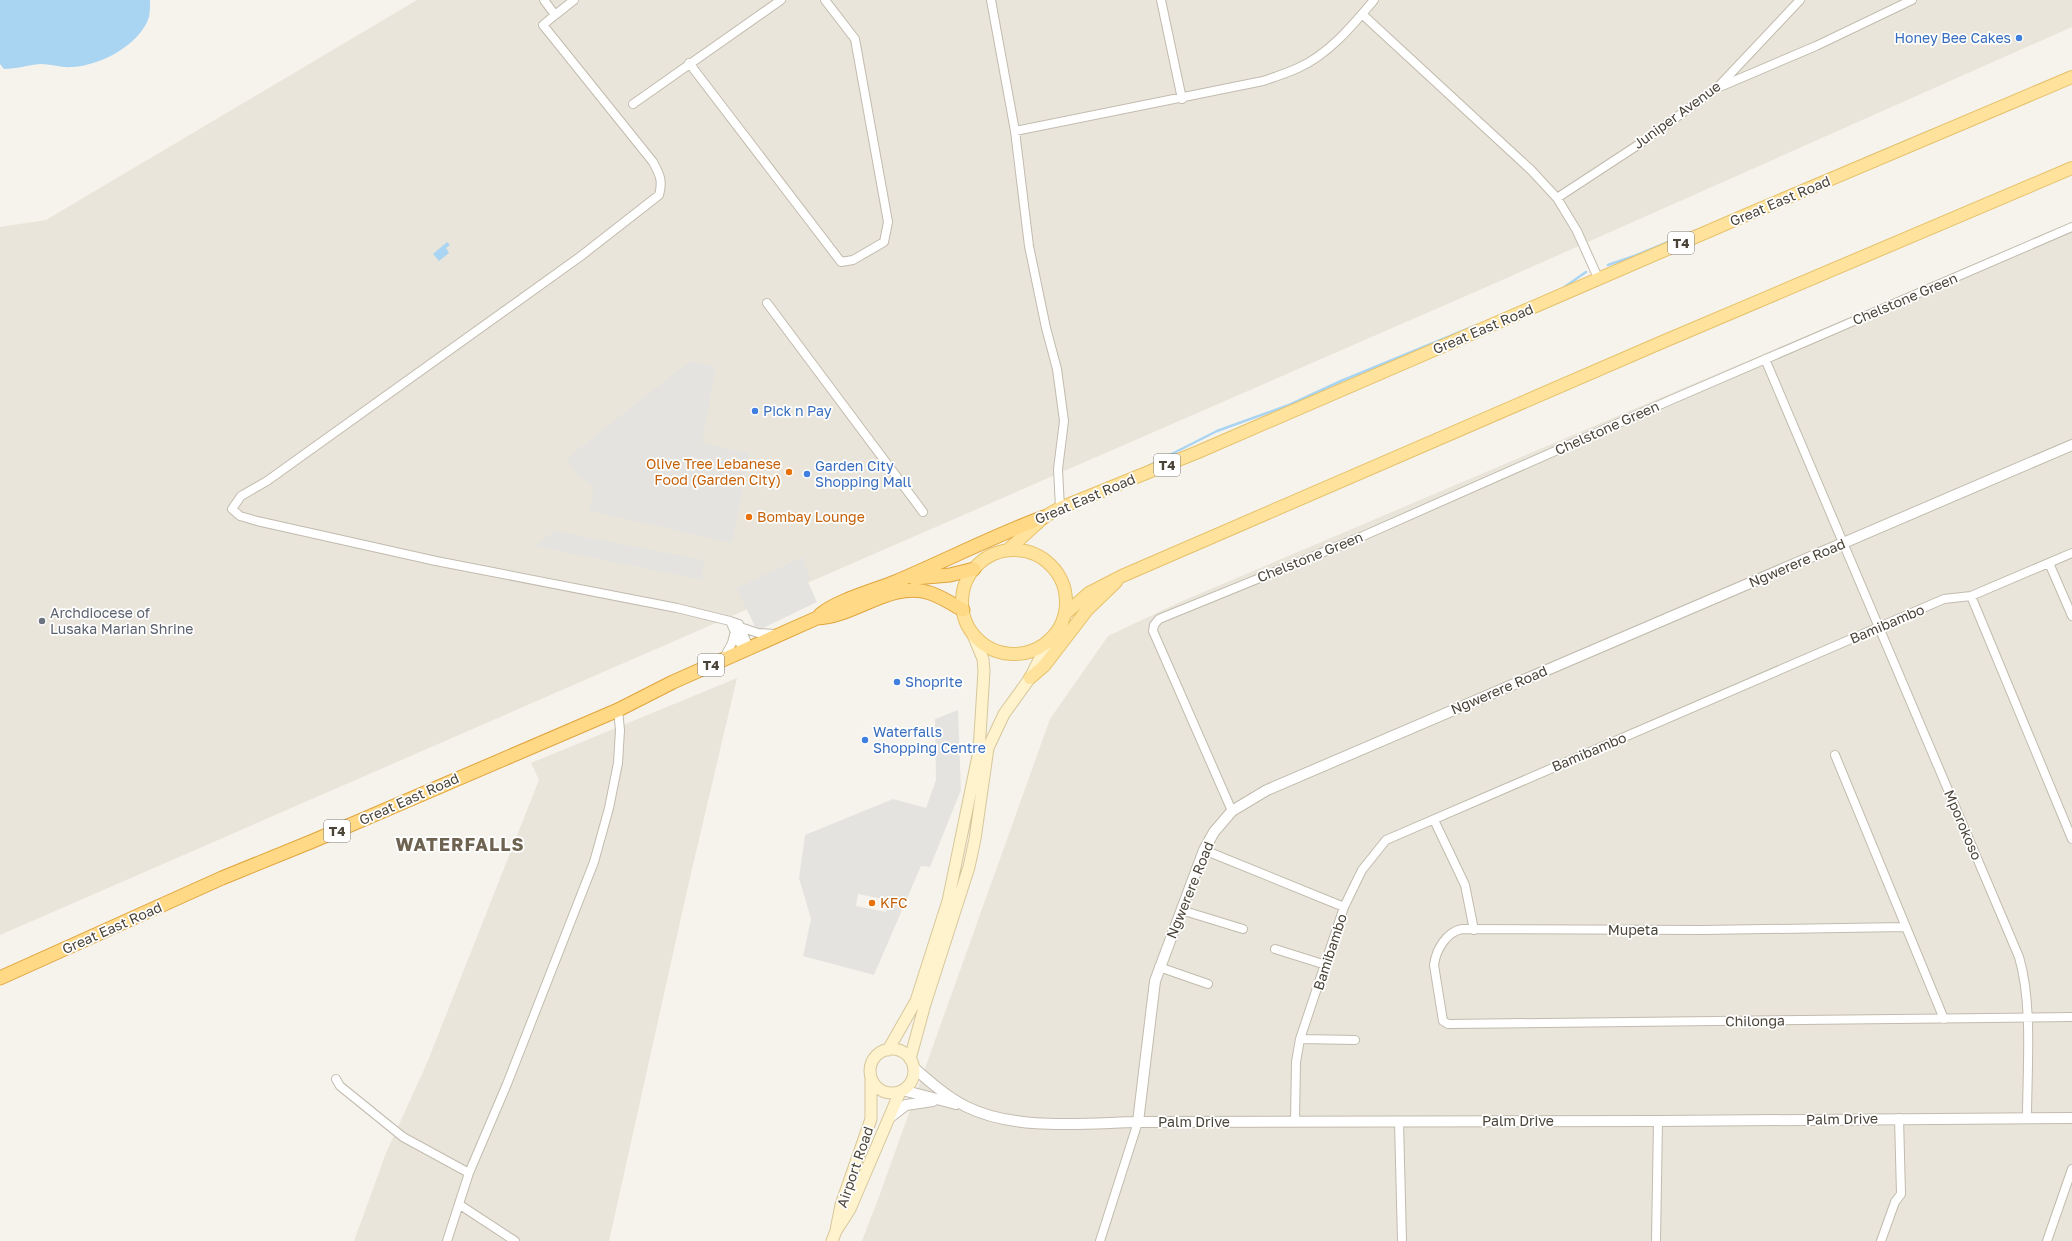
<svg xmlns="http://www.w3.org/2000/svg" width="2072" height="1241" viewBox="0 0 2072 1241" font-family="'Golos Text',sans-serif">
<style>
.residential{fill:#eae5da}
.parking{fill:#e5e3e0;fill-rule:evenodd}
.water{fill:#a9d4f2}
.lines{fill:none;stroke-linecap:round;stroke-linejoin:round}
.stream{stroke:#a9d4f2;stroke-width:2.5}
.minor-casing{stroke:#c2bbae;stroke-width:10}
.tertiary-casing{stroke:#c2bbae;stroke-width:12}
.secondary-casing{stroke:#d6c79b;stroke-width:13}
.primary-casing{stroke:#e6c16a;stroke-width:14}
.trunk-casing{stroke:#e0a43c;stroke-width:15}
.minor{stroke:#fff;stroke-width:8}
.tertiary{stroke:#fff;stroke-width:10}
.secondary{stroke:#fff3cd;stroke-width:11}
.primary{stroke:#ffe39c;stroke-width:12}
.trunk{stroke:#ffd985;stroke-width:13}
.shop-dot{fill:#3f7fe0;stroke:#fff;stroke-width:1.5}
.food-dot{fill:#e8710a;stroke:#fff;stroke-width:1.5}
.worship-dot{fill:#6b7280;stroke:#fff;stroke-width:1.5}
.labels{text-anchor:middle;stroke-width:3.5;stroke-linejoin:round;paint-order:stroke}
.shield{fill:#fff;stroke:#817c74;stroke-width:1}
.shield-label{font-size:13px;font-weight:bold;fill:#4b4439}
.shop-label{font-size:14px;fill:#366cbe;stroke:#fff;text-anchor:start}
.street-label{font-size:14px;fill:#4b4439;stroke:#fff}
.food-label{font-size:14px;fill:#c56008;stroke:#fff;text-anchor:start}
.worship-label{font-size:14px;fill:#5b616d;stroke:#fff;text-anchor:start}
.district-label{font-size:18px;font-weight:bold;letter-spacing:1px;fill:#6e6250;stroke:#fff}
</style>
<rect width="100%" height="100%" fill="#f6f3ec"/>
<!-- residential -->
<path class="residential" d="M417 0H2072V27L1491 285 0 935V227L46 220Z
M2072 223V1241H862L880 1194 1050 719 1108 636 1180 602Z
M737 678 689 882 609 1241H354L386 1153 427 1063 539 780 531 763Z"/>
<!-- parking -->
<path class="parking" d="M690 361 716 367 702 443 750 453 732 543 589 511 594 487 576 474 567 458Z
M555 531 704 560 702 580 534 546Z
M802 557 811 578 807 580 817 602 757 631 737 588Z
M958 710 961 790 930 867 921 866 874 975 803 956 811 919 799 878 805 835 893 799 926 808 936 780 935 719ZM858 894 888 900 886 912 856 906Z"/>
<!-- water -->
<path class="water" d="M0 0H150V2C150 6 150 12 149 17 140 45 101 65 73 67 62 68 51 64 40 64 28 65 16 69 4 69L0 64Z
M447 242 450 245 446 248 449 253 439 261 433 254Z"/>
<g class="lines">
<!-- stream -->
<path class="stream" d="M1864 159 1935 129
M1608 265 1637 255 1697 230
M1563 288 1586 272
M1144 468 1217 431 1289 405 1341 381 1477 325"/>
<!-- minor casing -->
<g class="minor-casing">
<path id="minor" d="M544 0 555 15 574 0
M991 0 1015 131 1029 246 1046 328 1057 369 1064 421 1058 469 1060 508
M1161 0 1182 99
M1362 14 1531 170 1557 198 1577 231 1599 280
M555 15 543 25 653 162C660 175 663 181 659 195L581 256 267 481 241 496 232 509 240 516 257 521 436 561 677 608 730 621 739 624 749 648
M689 63 841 262 853 260 884 242 888 222 855 39 825 0
M1722 86 1816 46 1912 0
M633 104 781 0
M1015 131 1263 81C1275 77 1287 73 1298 68 1329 54 1353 25 1374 0
M1557 198 1641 143 1718 87 1800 0
M767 303 923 512
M1765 359 2019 957C2033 1004 2027 1069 2027 1118
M2049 563 2072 616
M1971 596 2072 839
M730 621 743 650
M740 627 758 633 776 634
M724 658 732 643 735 631
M1835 755 1944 1019
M1232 811 1153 631 1154 625 1159 619 1363 536 1673 399 2072 227
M1434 820 1465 885 1474 930
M1204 850 1344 907
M1181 910 1243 929
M1905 927 1702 930 1462 929C1446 932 1436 950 1434 965L1443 1021 1448 1024 2072 1017
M1275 949 1326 965
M1159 967 1208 984
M1300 1039 1355 1040
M336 1079 340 1086 403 1137 469 1173
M1295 1122 1296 1062 1300 1039 1344 907 1362 870 1386 840 1879 627 1944 599 1971 596 2072 553
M1399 1122 1402 1241
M460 1205 515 1241
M447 1241 469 1173 507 1084 594 862 609 808 618 763 620 730 618 710
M1100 1241 1138 1122
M1656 1241 1658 1121
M1881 1241 1895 1202 1901 1194 1899 1118
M2047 1241 2072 1169"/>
</g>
<!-- tertiary casing -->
<g class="tertiary-casing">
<path id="tertiary" d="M913 1067C930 1082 947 1097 967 1107 1015 1131 1086 1123 1138 1122L1658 1121 2072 1118
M902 1090 956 1104
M889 1118 906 1105 933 1101
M1138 1122 1155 981 1204 850 1214 832 1232 811 1267 790 2072 445"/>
</g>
<!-- secondary casing -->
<g class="secondary-casing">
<path id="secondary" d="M870 1071a22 22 0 1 1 44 0a22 22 0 1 1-44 0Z
M888 1050 916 1001 948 901 979 751 984 671 983 659 973 635
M910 1059 925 1004 969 867 975 839 988 748 1004 714 1030 678 1048 642
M836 1230 841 1205 871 1119V1080
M832 1241 836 1231 850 1209 900 1092"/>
</g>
<!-- primary casing -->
<g class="primary-casing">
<path id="primary" d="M1009 549 1044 517 1060 508 1198 452 1746 215 2072 77
M962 602a52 52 0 1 1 104 0a52 52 0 1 1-104 0Z
M1066 613 1089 593 1122 576 1660 343 2072 168
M1030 678 1044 666 1087 610 1116 582"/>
</g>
<!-- trunk casing -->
<g class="trunk-casing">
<path id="trunk" d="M914 578 950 575 974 569
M820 615C835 601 876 590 895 582 945 561 993 536 1044 517
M0 978 222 878 313 841 618 710 673 682 817 618C855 617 891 580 930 593 942 597 952 604 963 610"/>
</g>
<!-- minor -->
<use href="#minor" class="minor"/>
<!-- tertiary -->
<use href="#tertiary" class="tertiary"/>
<!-- secondary -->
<use href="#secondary" class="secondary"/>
<!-- primary -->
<use href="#primary" class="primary"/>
<!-- trunk -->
<use href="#trunk" class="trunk"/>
</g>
<!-- markers -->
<g class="shop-dot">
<circle cx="2019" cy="38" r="4"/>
<circle cx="755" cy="411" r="4"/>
<circle cx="807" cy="474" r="4"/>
<circle cx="897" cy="682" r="4"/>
<circle cx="865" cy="740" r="4"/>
</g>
<g class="food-dot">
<circle cx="789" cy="472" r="4"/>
<circle cx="749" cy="517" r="4"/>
<circle cx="872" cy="903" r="4"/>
</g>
<circle class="worship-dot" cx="42" cy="621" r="4"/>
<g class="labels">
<!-- shield labels -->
<g class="shield">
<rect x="1668" y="232" width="26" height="22" rx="3"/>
<rect x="1154" y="454" width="26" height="22" rx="3"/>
<rect x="698" y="654" width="26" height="22" rx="3"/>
<rect x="324" y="820" width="26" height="22" rx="3"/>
</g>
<g class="shield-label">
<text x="1681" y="248">T4</text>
<text x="1167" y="470">T4</text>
<text x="711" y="670">T4</text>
<text x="337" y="836">T4</text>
</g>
<!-- shop labels -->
<g class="shop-label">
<text x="2011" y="43" text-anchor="end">Honey Bee Cakes</text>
<text x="763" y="416">Pick n Pay</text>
<text x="815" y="471">Garden City<tspan x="815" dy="16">Shopping Mall</tspan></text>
<text x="905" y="687">Shoprite</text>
<text x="873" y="737">Waterfalls<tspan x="873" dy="16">Shopping Centre</tspan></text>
</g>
<!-- street labels -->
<g class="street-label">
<text transform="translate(1677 115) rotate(-36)" y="5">Juniper Avenue</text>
<text transform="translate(1780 201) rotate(-23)" y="5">Great East Road</text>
<text transform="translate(1905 299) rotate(-23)" y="5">Chelstone Green</text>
<text transform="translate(1483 329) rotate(-23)" y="5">Great East Road</text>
<text transform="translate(1607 428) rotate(-24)" y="5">Chelstone Green</text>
<text transform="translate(1085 499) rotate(-23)" y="5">Great East Road</text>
<text transform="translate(1310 557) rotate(-22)" y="5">Chelstone Green</text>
<text transform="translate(1797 563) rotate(-23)" y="5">Ngwerere Road</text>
<text transform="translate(1887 624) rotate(-23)" y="5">Bamibambo</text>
<text transform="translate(1499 690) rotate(-23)" y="5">Ngwerere Road</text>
<text transform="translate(1589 752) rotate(-23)" y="5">Bamibambo</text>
<text transform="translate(409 799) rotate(-24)" y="5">Great East Road</text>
<text transform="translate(1963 825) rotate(67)" y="5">Mporokoso</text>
<text transform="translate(1190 890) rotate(-68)" y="5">Ngwerere Road</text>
<text transform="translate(112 928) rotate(-24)" y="5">Great East Road</text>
<text x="1633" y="935">Mupeta</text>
<text transform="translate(1330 952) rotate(-72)" y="5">Bamibambo</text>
<text transform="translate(1755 1021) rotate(-1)" y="5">Chilonga</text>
<text transform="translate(1842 1119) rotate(-1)" y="5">Palm Drive</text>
<text x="1518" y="1126">Palm Drive</text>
<text x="1194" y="1127">Palm Drive</text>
<text transform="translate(855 1167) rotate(-71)" y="5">Airport Road</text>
</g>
<!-- food labels -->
<g class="food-label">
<text x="781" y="469" text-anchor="end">Olive Tree Lebanese<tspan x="781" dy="16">Food (Garden City)</tspan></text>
<text x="757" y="522">Bombay Lounge</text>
<text x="880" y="908">KFC</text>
</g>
<!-- worship labels -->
<g class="worship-label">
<text x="50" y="618">Archdiocese of<tspan x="50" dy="16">Lusaka Marian Shrine</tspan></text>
</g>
<!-- district labels -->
<g class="district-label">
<text x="460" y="851">WATERFALLS</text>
</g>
</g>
</svg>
